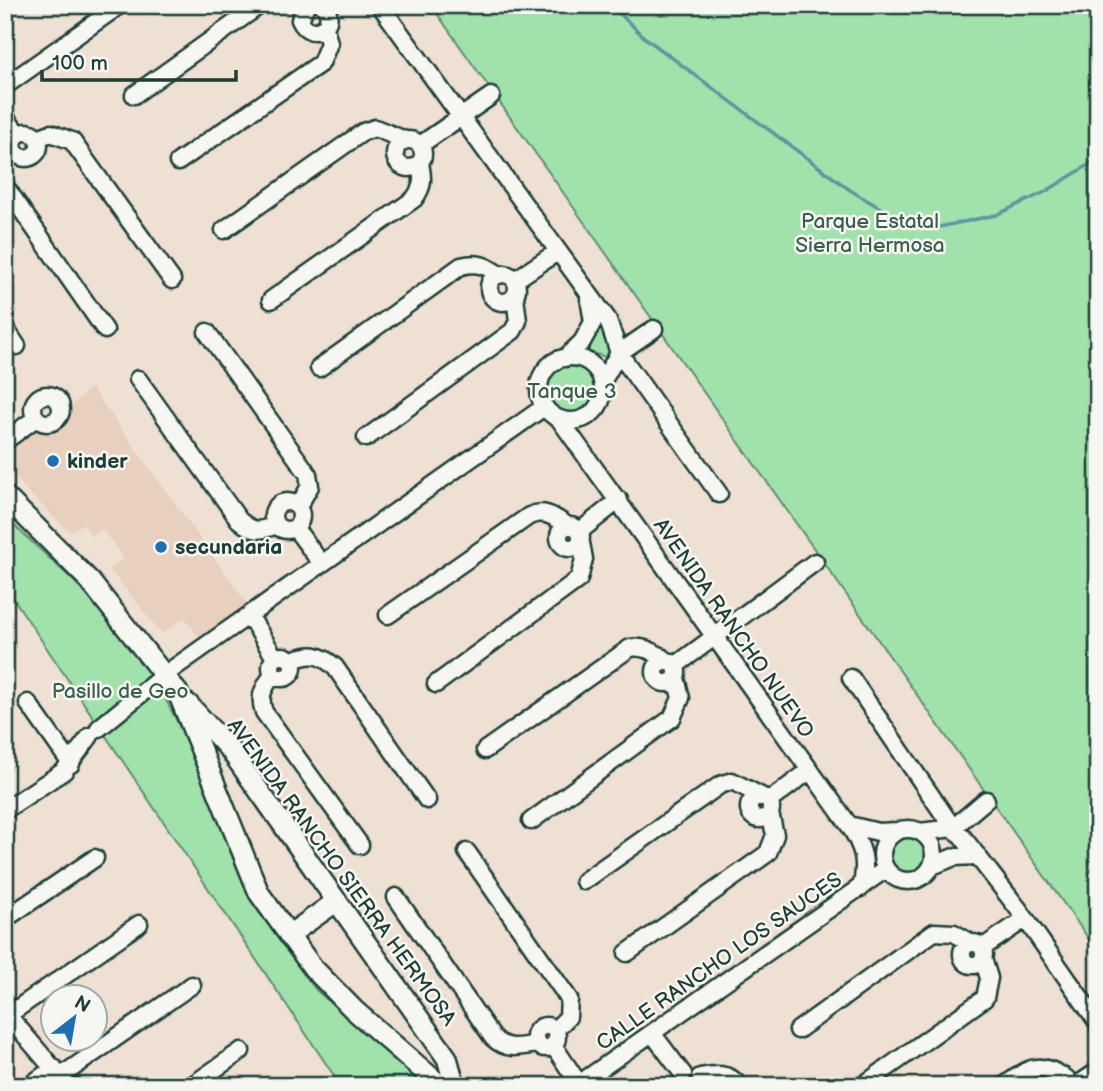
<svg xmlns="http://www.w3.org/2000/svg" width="1103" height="1091" viewBox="0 0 1103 1091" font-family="'Balsamiq Sans',sans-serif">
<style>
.built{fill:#e8d0be}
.green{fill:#a1e1ab;stroke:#608f70;stroke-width:2}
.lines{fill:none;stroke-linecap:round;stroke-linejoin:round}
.stream{stroke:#5d979f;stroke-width:3.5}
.minor-casing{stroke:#1f3d34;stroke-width:21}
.tertiary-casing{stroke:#1f3d34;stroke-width:24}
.minor{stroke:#f6f6f2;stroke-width:16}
.tertiary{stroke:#f6f6f2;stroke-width:19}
.poi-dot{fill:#1f6fb2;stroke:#f6f6f2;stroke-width:2.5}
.labels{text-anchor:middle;stroke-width:5;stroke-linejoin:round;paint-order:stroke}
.park-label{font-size:21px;fill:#395e4c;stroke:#f6f6f2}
.poi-label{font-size:21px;font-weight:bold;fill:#1f3d34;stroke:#f6f6f2;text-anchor:start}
.street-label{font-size:21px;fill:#1f3d34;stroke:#f6f6f2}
</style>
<rect width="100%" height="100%" fill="#eee0d3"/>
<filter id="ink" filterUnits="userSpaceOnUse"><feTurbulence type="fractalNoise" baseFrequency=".0143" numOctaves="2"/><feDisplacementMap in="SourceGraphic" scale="14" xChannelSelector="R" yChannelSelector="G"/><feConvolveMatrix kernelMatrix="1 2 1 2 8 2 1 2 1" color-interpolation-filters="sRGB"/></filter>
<g filter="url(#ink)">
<!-- built -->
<path class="built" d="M91 387 249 606 203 641 184 618 162 634 109 569 124 559 102 529 91 536 83 524 70 532 31 495 5 466V456L38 428 62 430 71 414 73 404Z"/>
<!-- green -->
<path class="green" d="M431 5H1098V952Z
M595 308 612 337 613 354 608 358 584 350C597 336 597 326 595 308Z
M544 391a28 28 0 1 1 56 0a28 28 0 1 1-56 0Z
M5 517 74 581 109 619 152 673 182 731 254 905 316 990 424 1086H341L5 586Z
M888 857a21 21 0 1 1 42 0a21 21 0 1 1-42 0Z"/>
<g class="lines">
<!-- stream -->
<path class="stream" d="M611 5 644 37 850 190 902 221 939 227 996 215 1045 192 1098 159"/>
<!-- minor casing -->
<g class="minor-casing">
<path id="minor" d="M306 5 300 20C311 44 341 24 323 5
M380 5 608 320 619 353 602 382
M5 86 120 5
M134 95 260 5
M5 117 18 134
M13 145a13 13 0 1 1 26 0a13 13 0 1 1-26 0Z
M37 138 51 133 72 141 172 280
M395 154a14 14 0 1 1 28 0a14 14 0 1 1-28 0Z
M420 145 491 96
M178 162 321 63 329 43 325 28
M5 186 105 330
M224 230 363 132 375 128 405 140
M489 288a14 14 0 1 1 28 0a14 14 0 1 1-28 0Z
M515 280 557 252
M271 300 414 199C424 186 423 178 420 163
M5 328 17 346
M654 329 619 353 719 494
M207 332 308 474 310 486 298 507
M539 389a32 32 0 1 1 64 0a32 32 0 1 1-64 0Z
M565 358 582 342 593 322 589 298
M319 368 461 266C477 262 486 265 499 275
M138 379 239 520C253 532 259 532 276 525
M33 409a14 14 0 1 1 28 0a14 14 0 1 1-28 0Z
M560 420 849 825C863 847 868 862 861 888
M366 438 513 331 518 321 515 297
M5 441 36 418
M273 516a14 14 0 1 1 28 0a14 14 0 1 1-28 0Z
M559 537a11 11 0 1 1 22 0a11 11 0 1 1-22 0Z
M295 528 321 563
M580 531 619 500
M249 615 275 658
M388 615 529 516C545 509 554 517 568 526
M271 667a11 11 0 1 1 22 0a11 11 0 1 1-22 0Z
M292 660C311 653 319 653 335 667L427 800
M655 672a11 11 0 1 1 22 0a11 11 0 1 1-22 0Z
M675 666 815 562
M273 674C264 688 258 695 264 712L360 845
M851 678 953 828 986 800
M436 684 579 579 584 559 581 543
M28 703 71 764
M99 728 164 675 544 407
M485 750 630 648C645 645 656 654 668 661
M749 808a11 11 0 1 1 22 0a11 11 0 1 1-22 0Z
M769 801 809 771
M5 810 64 771 90 736
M531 821 672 718 681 698 676 678
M849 825 878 832 897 831
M882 855a26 26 0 1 1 52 0a26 26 0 1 1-52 0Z
M920 832 953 828 961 835 1020 911 1098 1023
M467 852 569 999 568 1017 555 1030
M932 866 954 857 978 856
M584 881 720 785 732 781 763 797
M396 897 493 1038C507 1051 519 1047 537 1044
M5 919 95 858
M962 954a11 11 0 1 1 22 0a11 11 0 1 1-22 0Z
M982 948 1025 919
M627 953 768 853 775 835 770 813
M5 1012 68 1086
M8 1015 139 924
M535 1037a11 11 0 1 1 22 0a11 11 0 1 1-22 0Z
M798 1030 934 932 954 933 971 943
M652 1033 683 1074
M553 1045 579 1084
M61 1076 192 985
M700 1077C715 1074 729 1072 739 1086
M1079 1084 1098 1071
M29 1086 54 1068
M191 1086 241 1051
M576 1086 886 869
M862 1086 985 998 989 978 983 959
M1004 1086C1030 1067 1038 1060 1067 1079"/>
</g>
<!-- tertiary casing -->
<g class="tertiary-casing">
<path id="tertiary" d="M5 496 89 580 178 693 259 893 289 935 313 968 354 1010 441 1086
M188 704 231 751 447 1058 455 1086
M289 935 337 901"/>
</g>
<!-- minor -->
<use href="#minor" class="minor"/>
<!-- tertiary -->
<use href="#tertiary" class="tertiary"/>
</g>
</g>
<!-- markers -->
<g class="poi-dot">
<circle cx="53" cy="461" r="7"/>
<circle cx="161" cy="547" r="7"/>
</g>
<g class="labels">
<!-- park labels -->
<g class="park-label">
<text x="870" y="228">Parque Estatal<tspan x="870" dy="24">Sierra Hermosa</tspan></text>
<text x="572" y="398">Tanque 3</text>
<text x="120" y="698">Pasillo de Geo</text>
</g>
<!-- poi labels -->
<g class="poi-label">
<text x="67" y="468">kinder</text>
<text x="175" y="554">secundaria</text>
</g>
<!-- street labels -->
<g class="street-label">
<text transform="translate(734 628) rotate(55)" y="7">AVENIDA RANCHO NUEVO</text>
<text transform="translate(342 872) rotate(54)" y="7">AVENIDA RANCHO SIERRA HERMOSA</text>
<text transform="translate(719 961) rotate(-35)" y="7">CALLE RANCHO LOS SAUCES</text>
</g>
</g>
<!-- margin -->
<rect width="1103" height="1091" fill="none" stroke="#f6f6f2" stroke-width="28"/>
<rect x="14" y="14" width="1075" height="1063" fill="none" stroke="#1f3d34" stroke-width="2.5" filter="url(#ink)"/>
<!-- north arrow -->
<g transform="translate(74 1018) rotate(31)"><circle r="33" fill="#f6f6f2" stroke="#a0aca6" stroke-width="2"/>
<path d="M0-5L12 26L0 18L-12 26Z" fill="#1f6fb2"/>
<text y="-10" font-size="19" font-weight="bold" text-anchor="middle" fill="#1f3d34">N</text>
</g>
<!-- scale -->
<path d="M42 70v10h194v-10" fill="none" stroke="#1f3d34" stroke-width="3.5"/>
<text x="52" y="70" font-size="21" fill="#1f3d34" stroke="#f6f6f2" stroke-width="5" paint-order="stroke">100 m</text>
</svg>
